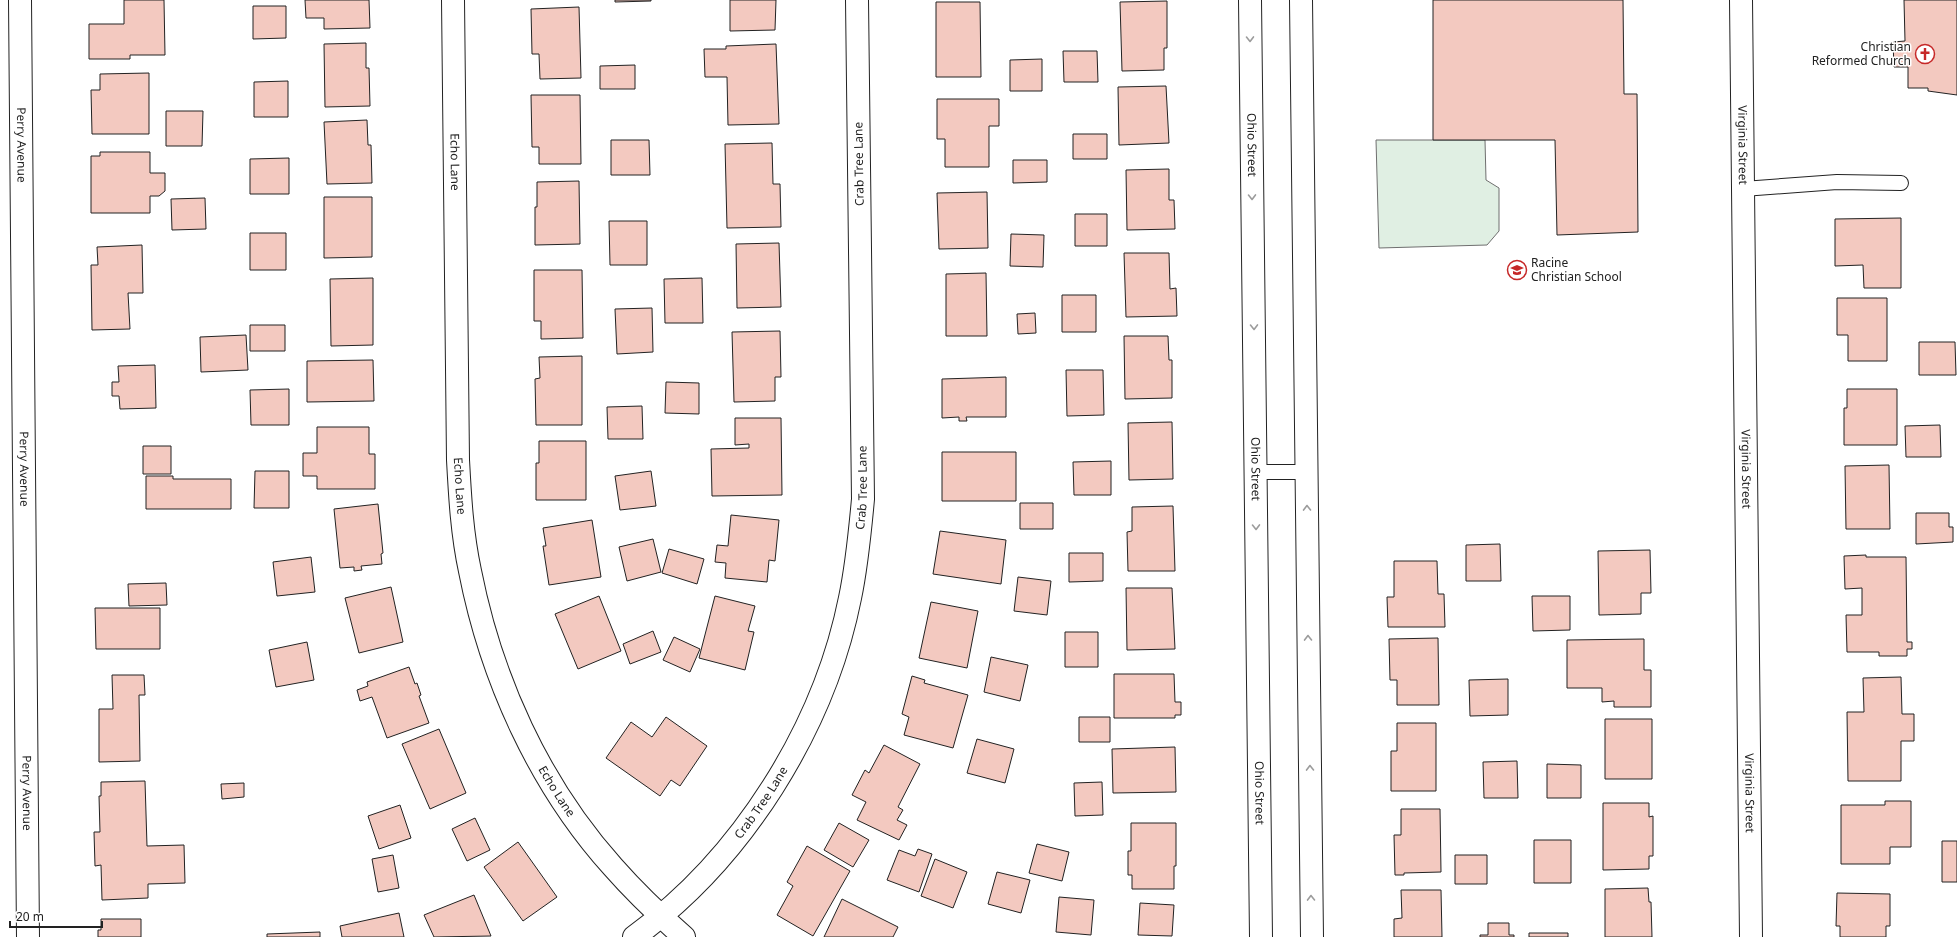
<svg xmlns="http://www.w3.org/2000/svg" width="1957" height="937" viewBox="0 0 1957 937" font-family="'Noto Sans',sans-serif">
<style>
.green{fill:#e0efe3;stroke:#6f6f6f}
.building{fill:#f3c9c0;stroke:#222}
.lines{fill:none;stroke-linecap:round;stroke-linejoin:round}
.lane-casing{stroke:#222;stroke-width:16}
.street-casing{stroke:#222;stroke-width:24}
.secondary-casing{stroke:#222;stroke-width:24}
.lane{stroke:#fff;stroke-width:14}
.street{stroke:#fff;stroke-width:22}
.secondary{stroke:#fff;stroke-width:22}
.oneway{stroke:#9c9c9c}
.labels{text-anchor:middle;stroke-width:3;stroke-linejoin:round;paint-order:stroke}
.poi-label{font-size:12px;fill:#222;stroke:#fff;text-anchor:end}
.street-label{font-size:12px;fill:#222;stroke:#fff}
</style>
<rect width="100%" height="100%" fill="#fff"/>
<!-- green -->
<path class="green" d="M1376 140H1485L1486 180 1499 188V231L1487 245 1379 248Z"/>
<!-- building -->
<path class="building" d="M124 0H164L165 55H130V59H89V24H124Z
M305 0H369L370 28 324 29V18H306Z
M615 0H651V1L615 2Z
M730 0H776L775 30 730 31Z
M1433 0H1623L1624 94H1637L1638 232 1557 235 1555 140H1433Z
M1904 0H1957V95L1928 91V88H1908V67H1894L1893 42 1905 41Z
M1167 1V48H1164V70L1122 71 1120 2Z
M936 2H980L981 77H936Z
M253 6H286V38L253 39Z
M579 7 581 78 540 79 539 54H532L531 9Z
M366 43V68H369L370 106 325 107 324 44Z
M776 44 779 124 728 125 727 77H705L704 49H726V46Z
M1063 51H1097L1098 82H1064Z
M1042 59V91H1010V60Z
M635 65V89H600V66Z
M149 73V134H92L91 90H100V74Z
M288 81V117H254V82Z
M1166 86 1169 143 1119 145 1118 87Z
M531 95H580L581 164H539V147H532Z
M937 99H999V126H989V167H945V139H937Z
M166 111H203L202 146H166Z
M367 120 368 145H371L372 183 327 184 324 122Z
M1073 134H1107V159H1073Z
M611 140H649L650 175H611Z
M772 143 773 184H780L781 227 727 228 725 144Z
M100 152H150V173H165V191L159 196H150V213H91V156H100Z
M289 158V194H250V159Z
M1013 160H1047V182L1013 183Z
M1169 169V200H1174L1175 229 1127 230 1126 170Z
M579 181 580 244 535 245V207H537V182Z
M987 192 988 248 939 249 937 193Z
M324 197H372V257L324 258Z
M205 198 206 229 172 230 171 199Z
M1075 214H1107V246H1075Z
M1901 218V288H1864L1863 265 1835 266V219Z
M609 221H647V265H610Z
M250 233H286V270H250Z
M1011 234 1044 235 1043 267 1010 266Z
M779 243 781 307 737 308 736 244Z
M142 245 143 293H128L130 329 92 330 91 265H98L97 247Z
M1124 253H1169L1170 289 1176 288 1177 316 1126 317Z
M534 270H582L583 338 541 339V321H534Z
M986 273 987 336H946V274Z
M373 278V345L331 346 330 279Z
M702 278 703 323H665L664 279Z
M1062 295H1096V332H1062Z
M1837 298H1887V361H1848V335H1837Z
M652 308 653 352 617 354 615 309Z
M1035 313 1036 333 1018 334 1017 314Z
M250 325H285V351H250Z
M780 331 781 377H775V401L734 402 732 332Z
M246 335 248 370 201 372 200 337Z
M1124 336H1168L1169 360H1172V398L1125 399Z
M1919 342H1955L1956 375H1919Z
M582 356V425H536L535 379 540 378 539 357Z
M373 360 374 401 307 402V361Z
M155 365 156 408 120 409 119 396H112V382H119L118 366Z
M1066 370H1103L1104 415 1067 416Z
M1006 377V417H966L967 421H959V417L942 418V379Z
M666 382 699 383V414L665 413Z
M289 389V425H251L250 390Z
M1847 389H1897V445H1844V408H1847Z
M642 406 643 439H608L607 407Z
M735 418H781L782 495 712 496 711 449 749 448V444L735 445Z
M1172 422 1173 479 1129 480 1128 423Z
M1940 425 1941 457H1906L1905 426Z
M317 427H369V454H375V489H317V476H303V453H317Z
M539 441H586V500H536V463H539Z
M143 446H171V474H143Z
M942 452H1016V501H942Z
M1111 461V495H1074L1073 462Z
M1889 465 1890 529H1846L1845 466Z
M255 471H289V508H254Z
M651 471 656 506 620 510 615 476Z
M146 476H173V479H231V509H146Z
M1020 503H1053V529H1020Z
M378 504 383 553 381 554 382 564 361 566 362 570 354 571V567L340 568 334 509Z
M1173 506 1175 571H1128L1127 532 1132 531V507Z
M1916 513H1949V527H1953V542L1916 544Z
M731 515 779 520 775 561 769 560 767 582 725 578 726 563 715 562 717 545 728 546Z
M592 520 601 577 549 585 543 546H546L543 528Z
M940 531 1006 540 1001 584 933 574Z
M653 539 661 572 627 581 619 547Z
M1500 544 1501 581H1466V545Z
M669 549 704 559 697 584 662 573Z
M1650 550 1651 593H1641V614L1599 615 1598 551Z
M1069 553H1103V581L1069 582Z
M1866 555V557H1906L1907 642H1912V649H1907V656H1879V652H1847L1846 615H1862V588L1845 589 1844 556Z
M311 557 315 592 277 596 273 562Z
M1394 561H1437L1438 594H1444L1445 627H1388L1387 597H1394Z
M1018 577 1051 581 1047 615 1014 611Z
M166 583 167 605 129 606 128 584Z
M391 587 403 642 359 653 345 598Z
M1126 588H1172L1175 649 1127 650Z
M599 596 621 651 578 669 555 614Z
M715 596 755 606 748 631 754 632 745 670 699 658Z
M1532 596H1570V630L1533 631Z
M931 602 978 611 967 668 919 658Z
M95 608H160V649H96Z
M653 631 661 652 630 664 623 644Z
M1065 632H1098V667H1065Z
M674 637 700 649 690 672 663 660Z
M1438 638 1439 705H1397V680H1390L1389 639Z
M1644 639V670H1651V707H1614V701L1602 702V688H1567V640Z
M307 642 314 680 276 687 269 650Z
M991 657 1028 665 1020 701 984 692Z
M409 667 415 684 417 683 421 695 419 696 429 723 387 738 372 697 360 701 357 690 368 686 367 682Z
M1114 674H1174L1175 702H1181V715H1175V718H1114Z
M112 675H144L145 695H139L140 761 99 762V709H113Z
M912 676 925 680 924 683 968 695 953 748 904 735 909 717 902 714Z
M1901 677 1902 714H1914V741H1901V781H1848L1847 712H1864L1863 678Z
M1508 679V715L1470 716 1469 680Z
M666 717 707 746 680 786 671 780 660 796 606 758 631 722 652 737Z
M1079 717H1110V742H1079Z
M1605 719H1652V779H1605Z
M1397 723H1436V791H1391V751H1397Z
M439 729 466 793 430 809 402 744Z
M977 739 1014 749 1005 783 967 773Z
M884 745 920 764 898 807 903 810 897 820 907 825 899 840 857 820 866 802 852 795 865 770 869 773Z
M1175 747 1176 792 1113 793 1112 749Z
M1517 761 1518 798H1484L1483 762Z
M1547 764 1581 765V798H1547Z
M145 781 147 846 184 845 185 883 148 884V898L102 900 101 865 95 866 94 832H100L99 796H101V782Z
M1102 782 1103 815 1075 816 1074 783Z
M244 783V797L222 799 221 784Z
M1885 801H1911V847H1890V864H1841V805H1885Z
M1603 803H1649V817L1653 816V856H1649V869L1603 870Z
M400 805 411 838 379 849 368 816Z
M1401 809H1440L1441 872 1404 873V875H1395L1394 835H1401Z
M475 818 490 850 467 861 452 829Z
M839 823 869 840 853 867 824 850Z
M1131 823H1176V866H1174V889H1132V875H1128V851H1131Z
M1534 840H1571V883H1534Z
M1942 841H1957V882H1942Z
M518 842 557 897 523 921 484 867Z
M1037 844 1069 852 1062 881 1029 873Z
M807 846 850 871 813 936 777 915 793 886 787 882Z
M918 849 932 854 919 892 887 880 899 850 915 856Z
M393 855 399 888 378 892 372 859Z
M1455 855H1487V884H1455Z
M935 859 967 872 953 908 921 896Z
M997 872 1030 880 1021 913 988 904Z
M1648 888 1649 902H1651L1652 937H1605V889Z
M1401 890H1441L1442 937H1394V919L1402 918Z
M1837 893 1890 894V926H1886V937H1840V926H1836Z
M474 895 491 936 434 937 424 915Z
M1059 897 1094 900 1091 935 1056 932Z
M842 899 898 927 893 937H824Z
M1140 903 1174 905 1172 936 1138 935Z
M399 913 404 937H342L340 926Z
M101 919H141V937H98V930H101Z
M1488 923H1509V935H1514V937H1480V935H1488Z
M320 932V937H267V934Z
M1529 933H1568V937H1529Z"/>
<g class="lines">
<!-- lane casing -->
<g class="lane-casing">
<path id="lane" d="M1743 189 1837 182 1901 183
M1256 472H1306"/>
</g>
<!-- street casing -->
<g class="street-casing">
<g id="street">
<path id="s1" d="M20 0 28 937"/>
<path id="s2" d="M453 0 458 460C460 497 462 534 470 571 491 678 539 785 613 867 635 892 659 915 684 937"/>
<path id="s3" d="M1741 0 1751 937"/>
<path id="s4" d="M634 937C742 859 824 728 850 598 857 565 860 532 863 499L857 0"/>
</g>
</g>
<!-- secondary casing -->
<g class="secondary-casing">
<g id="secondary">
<path id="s5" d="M1250 0 1261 937"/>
<path d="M1301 0 1312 937"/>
</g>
</g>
<!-- lane -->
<use href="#lane" class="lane"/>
<!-- street -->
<use href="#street" class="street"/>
<!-- secondary -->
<use href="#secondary" class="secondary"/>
</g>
<!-- one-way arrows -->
<defs><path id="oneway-chevron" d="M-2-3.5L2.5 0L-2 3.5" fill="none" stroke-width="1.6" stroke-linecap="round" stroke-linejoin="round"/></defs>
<g class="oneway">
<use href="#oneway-chevron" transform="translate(1250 39) rotate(89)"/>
<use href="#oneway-chevron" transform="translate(1252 197) rotate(89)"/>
<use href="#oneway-chevron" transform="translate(1254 327) rotate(89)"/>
<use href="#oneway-chevron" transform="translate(1307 508) rotate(-91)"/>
<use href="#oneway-chevron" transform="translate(1256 527) rotate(89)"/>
<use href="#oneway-chevron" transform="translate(1308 638) rotate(-91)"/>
<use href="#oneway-chevron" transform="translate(1310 768) rotate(-91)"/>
<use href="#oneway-chevron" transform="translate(1311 898) rotate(-91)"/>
</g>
<!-- icons -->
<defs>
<g id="church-ring" transform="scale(1)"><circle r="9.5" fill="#fff" stroke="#c62828" stroke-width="1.5"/><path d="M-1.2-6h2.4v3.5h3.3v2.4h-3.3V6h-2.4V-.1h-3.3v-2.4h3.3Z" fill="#c62828"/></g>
<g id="school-ring" transform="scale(1)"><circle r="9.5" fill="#fff" stroke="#c62828" stroke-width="1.5"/><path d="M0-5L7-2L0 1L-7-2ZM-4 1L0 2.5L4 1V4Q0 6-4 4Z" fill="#c62828"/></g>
</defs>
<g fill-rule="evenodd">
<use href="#church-ring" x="1925" y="54"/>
<use href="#school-ring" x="1517" y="270"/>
</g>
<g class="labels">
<!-- poi labels -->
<g class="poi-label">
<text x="1911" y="51">Christian<tspan x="1911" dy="14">Reformed Church</tspan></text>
<text x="1531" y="267" text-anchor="start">Racine<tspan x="1531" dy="14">Christian School</tspan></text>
</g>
<!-- street labels -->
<g class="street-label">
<text dy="4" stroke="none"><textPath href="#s1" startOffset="145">Perry Avenue</textPath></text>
<text dy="4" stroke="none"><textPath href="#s5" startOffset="145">Ohio Street</textPath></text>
<text dy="4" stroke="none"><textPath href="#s3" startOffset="145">Virginia Street</textPath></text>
<text dy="4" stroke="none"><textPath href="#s2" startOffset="162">Echo Lane</textPath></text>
<text transform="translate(859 164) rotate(-91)" y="4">Crab Tree Lane</text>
<text dy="4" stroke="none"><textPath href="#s5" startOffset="469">Ohio Street</textPath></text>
<text dy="4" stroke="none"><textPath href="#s3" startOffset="469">Virginia Street</textPath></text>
<text dy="4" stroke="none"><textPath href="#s1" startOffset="469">Perry Avenue</textPath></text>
<text dy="4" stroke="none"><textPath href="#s2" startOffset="486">Echo Lane</textPath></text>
<text dy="4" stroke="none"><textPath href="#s4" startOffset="522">Crab Tree Lane</textPath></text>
<text dy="4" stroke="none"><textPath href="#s2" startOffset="810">Echo Lane</textPath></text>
<text dy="4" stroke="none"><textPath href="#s1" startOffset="793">Perry Avenue</textPath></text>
<text dy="4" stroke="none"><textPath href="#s5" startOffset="793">Ohio Street</textPath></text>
<text dy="4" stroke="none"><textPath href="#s3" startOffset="793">Virginia Street</textPath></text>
<text dy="4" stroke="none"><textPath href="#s4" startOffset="186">Crab Tree Lane</textPath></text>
</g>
</g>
<!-- scale -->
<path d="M10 921v6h92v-6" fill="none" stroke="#222222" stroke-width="2"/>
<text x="16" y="921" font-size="12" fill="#222222" stroke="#ffffff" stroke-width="3" paint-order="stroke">20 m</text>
</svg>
